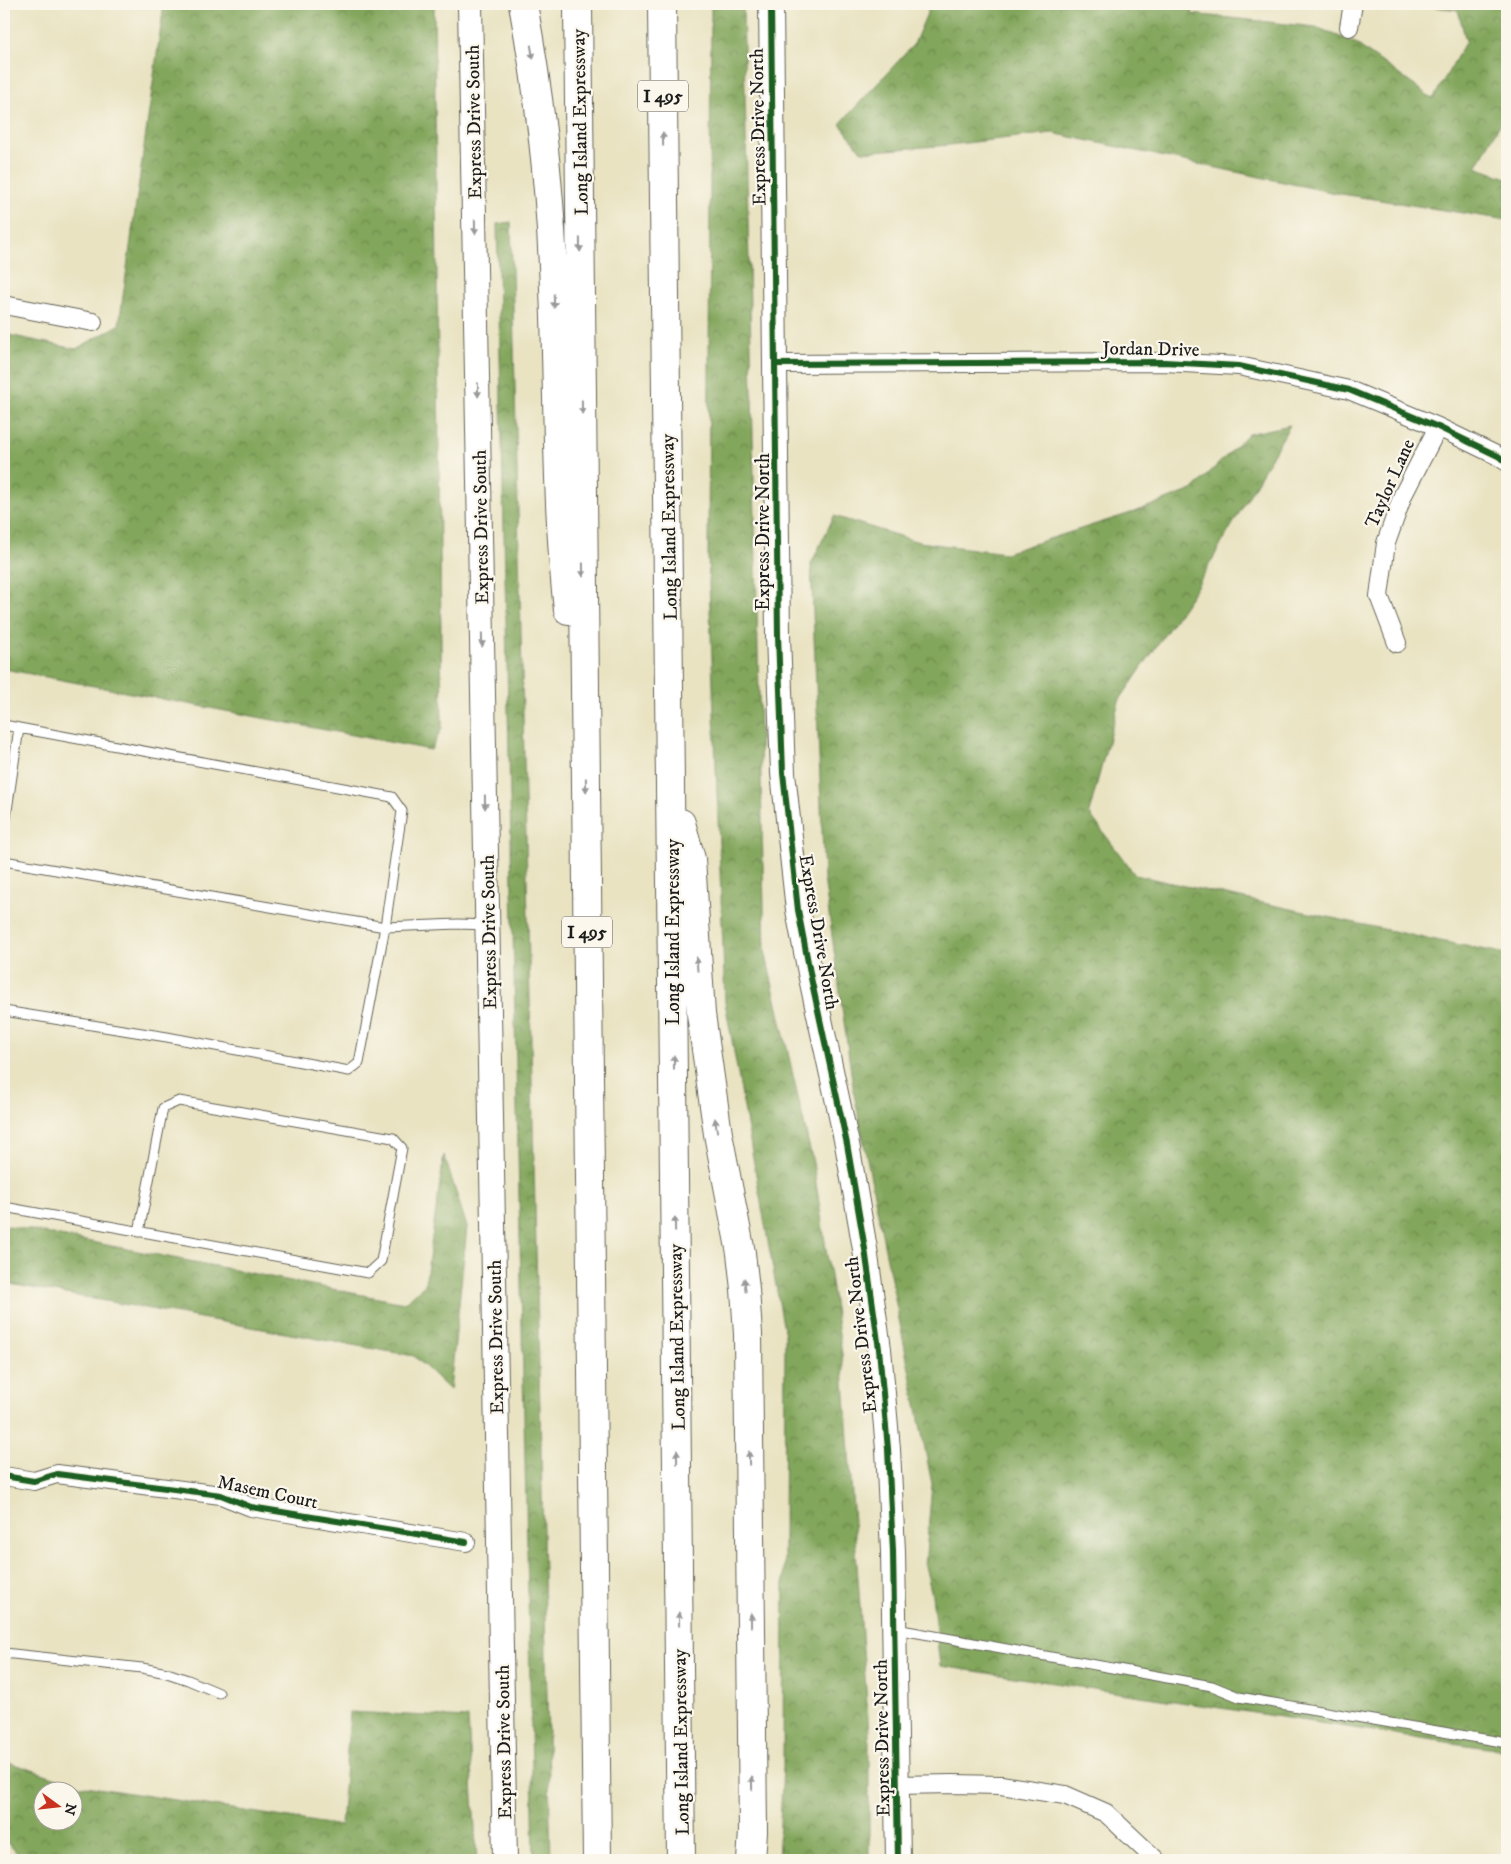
<svg xmlns="http://www.w3.org/2000/svg" width="1511" height="1864" viewBox="0 0 1511 1864" font-family="'IM FELL DW Pica',serif">
<style>
.forest{fill:url(#forest-crowns);stroke:#4f613c;fill-rule:evenodd}
.lines{fill:none;stroke-linecap:round;stroke-linejoin:round}
.lane-casing{stroke:#646256;stroke-width:11}
.street-casing{stroke:#646256;stroke-width:20}
.secondary-casing{stroke:#646256;stroke-width:26}
.highway-casing{stroke:#646256;stroke-width:30}
.lane{stroke:#fff;stroke-width:9}
.street{stroke:#fff;stroke-width:18}
.secondary{stroke:#fff;stroke-width:24}
.highway{stroke:#fff;stroke-width:28}
.cycleway-casing{stroke:#fbf7ec;stroke-width:9}
.cycleway{stroke:#1b5e20;stroke-width:6}
.oneway{fill:#999}
.labels{text-anchor:middle;stroke-width:4.5;stroke-linejoin:round;paint-order:stroke}
.shield{fill:#fbf7ec;stroke:#5f5e5a;stroke-width:1}
.shield-label{font-size:18px;font-weight:bold;fill:#1c1c1c}
.street-label{font-size:19px;fill:#1c1c1c;stroke:#fbf7ec}
</style>
<defs>
<pattern id="forest-crowns" width="20" height="18" patternUnits="userSpaceOnUse" patternTransform="scale(1.25)"><rect width="20" height="18" fill="#82a65b"/><path d="M2 6a3 3 0 1 1 6 0M12 15a3 3 0 1 1 6 0" fill="none" stroke="#6a864a"/></pattern>
</defs>
<rect width="100%" height="100%" fill="#fbf7ec"/>
<filter id="ink" filterUnits="userSpaceOnUse"><feTurbulence type="fractalNoise" baseFrequency=".02" numOctaves="2"/><feDisplacementMap in="SourceGraphic" scale="10" xChannelSelector="R" yChannelSelector="G"/><feConvolveMatrix kernelMatrix="1 2 1 2 8 2 1 2 1" color-interpolation-filters="sRGB"/></filter>
<filter id="wash" filterUnits="userSpaceOnUse"><feTurbulence type="fractalNoise" baseFrequency=".0096" numOctaves="4" result="noise"/><feDisplacementMap in="SourceGraphic" scale="20" xChannelSelector="R" yChannelSelector="G"/><feGaussianBlur stdDeviation="1.12" result="paint"/><feColorMatrix in="noise" values="0 0 0 0 0 0 0 0 0 0 0 0 0 0 0 0 0 1.4 0 .05"/><feComposite in="paint" operator="in"/></filter>
<g filter="url(#wash)">
<rect width="100%" height="100%" fill="#e9e3c2"/>
<!-- forest -->
<path class="forest" d="M160 4H434L442 728 431 750 4 669V334L76 349 119 325 163 11Z
M711 4H743L765 951 813 1163 842 1354 869 1732V1860H778L783 1767 785 1336 725 1002 708 556Z
M931 4H1194L1192 14 1316 27 1355 43 1433 99 1466 41 1458 10 1413 4H1507V112L1476 167 1507 178V220L1335 193 1052 133 949 145 862 152 840 124 914 44Z
M511 222 551 1860H534L497 224Z
M1290 425 1193 593 1119 701 1089 813 1135 875 1420 937 1507 954V1751L940 1666 932 1595 925 1566 932 1484 854 1094 824 878 811 564 834 516 919 542 1005 553 1134 512 1192 490 1248 434Z
M444 1155 467 1227 450 1390 414 1356 4 1283V1225L404 1303 425 1285Z
M350 1712 468 1718 477 1860H23L9 1844 4 1842V1761L79 1785 341 1826ZM42 1792H72V1822H42Z"/>
</g>
<g filter="url(#ink)">
<g class="lines">
<!-- lane casing -->
<g class="lane-casing">
<path id="lane" d="M4 725 19 728
M4 831 19 728 392 797 402 811 385 927 359 1063 349 1071 167 1037 4 1011
M4 861 385 927 458 924 488 925
M4 1207 368 1273 381 1261 402 1148 393 1138 179 1101 163 1108 139 1232
M896 1629 1212 1686 1239 1697 1507 1743
M4 1653 142 1668 167 1673 188 1680 219 1693"/>
</g>
<!-- street casing -->
<g class="street-casing">
<path id="street" d="M1349 27 1353 4
M4 305 93 322
M775 364 1164 362 1239 366 1349 390 1438 427 1498 456 1507 462
M1397 643 1379 596 1386 543 1403 495 1438 427
M4 1476 34 1481 57 1474 221 1495 251 1507 466 1542
M897 1785 953 1784 1001 1785 1065 1795 1106 1813 1156 1860"/>
</g>
<!-- secondary casing -->
<g class="secondary-casing">
<path id="secondary" d="M470 4 505 1860
M771 4 778 635 783 773 798 910 811 978 847 1144 865 1249 879 1349 888 1449 893 1551 898 1860"/>
</g>
<!-- highway casing -->
<g class="highway-casing">
<path id="highway" d="M523 4C539 92 549 177 553 266 559 381 555 496 568 610
M578 4 597 1860
M662 4 681 1860
M681 823 691 859 701 1014 718 1134 741 1253 745 1289 748 1334 753 1832 751 1860"/>
</g>
<!-- lane -->
<use href="#lane" class="lane"/>
<!-- street -->
<use href="#street" class="street"/>
<!-- secondary -->
<use href="#secondary" class="secondary"/>
<!-- highway -->
<use href="#highway" class="highway"/>
<!-- cycleway casing -->
<g class="cycleway-casing">
<path id="cycleway" d="M771 4 778 635 783 773 798 910 811 978 847 1144 865 1249 879 1349 888 1449 893 1551 898 1860
M775 364 1164 362 1239 366 1349 390 1438 427 1498 456 1507 462
M4 1476 34 1481 57 1474 221 1495 251 1507 466 1542"/>
</g>
<!-- cycleway -->
<use href="#cycleway" class="cycleway"/>
</g>
<!-- one-way arrows -->
<defs><path id="oneway-solid" d="M-6-.8H1V-3.2L6.5 0L1 3.2V.8H-6Z" transform="scale(1.25)"/></defs>
<g class="oneway">
<use href="#oneway-solid" transform="translate(532 52) rotate(80)"/>
<use href="#oneway-solid" transform="translate(663 139) rotate(-91)"/>
<use href="#oneway-solid" transform="translate(475 227) rotate(89)"/>
<use href="#oneway-solid" transform="translate(580 245) rotate(89)"/>
<use href="#oneway-solid" transform="translate(554 301) rotate(88)"/>
<use href="#oneway-solid" transform="translate(478 390) rotate(89)"/>
<use href="#oneway-solid" transform="translate(582 407) rotate(89)"/>
<use href="#oneway-solid" transform="translate(583 570) rotate(89)"/>
<use href="#oneway-solid" transform="translate(482 640) rotate(89)"/>
<use href="#oneway-solid" transform="translate(586 785) rotate(89)"/>
<use href="#oneway-solid" transform="translate(485 802) rotate(89)"/>
<use href="#oneway-solid" transform="translate(697 964) rotate(-94)"/>
<use href="#oneway-solid" transform="translate(674 1062) rotate(-90)"/>
<use href="#oneway-solid" transform="translate(716 1125) rotate(-99)"/>
<use href="#oneway-solid" transform="translate(675 1224) rotate(-91)"/>
<use href="#oneway-solid" transform="translate(745 1285) rotate(-96)"/>
<use href="#oneway-solid" transform="translate(677 1457) rotate(-91)"/>
<use href="#oneway-solid" transform="translate(749 1458) rotate(-91)"/>
<use href="#oneway-solid" transform="translate(679 1619) rotate(-91)"/>
<use href="#oneway-solid" transform="translate(751 1620) rotate(-91)"/>
<use href="#oneway-solid" transform="translate(752 1783) rotate(-91)"/>
</g>
</g>
<g class="labels">
<!-- shield labels -->
<g class="shield">
<rect x="638" y="80.5" width="50" height="31" rx="4"/>
<rect x="562" y="916.5" width="50" height="31" rx="4"/>
</g>
<g class="shield-label">
<text x="663" y="102">I 495</text>
<text x="587" y="938">I 495</text>
</g>
<!-- street labels -->
<g class="street-label">
<text transform="translate(473 122) rotate(-91)" y="7">Express Drive South</text>
<text transform="translate(579 122) rotate(-91)" y="7">Long Island Expressway</text>
<text transform="translate(757 127) rotate(-91)" y="7">Express Drive North</text>
<text transform="translate(1151 348) rotate(1)" y="7">Jordan Drive</text>
<text transform="translate(1389 483) rotate(-66)" y="7">Taylor Lane</text>
<text transform="translate(480 527) rotate(-91)" y="7">Express Drive South</text>
<text transform="translate(668 527) rotate(-91)" y="7">Long Island Expressway</text>
<text transform="translate(762 532) rotate(-90)" y="7">Express Drive North</text>
<text transform="translate(488 932) rotate(-91)" y="7">Express Drive South</text>
<text transform="translate(672 932) rotate(-90)" y="7">Long Island Expressway</text>
<text transform="translate(820 932) rotate(80)" y="7">Express Drive North</text>
<text transform="translate(860 1335) rotate(-97)" y="7">Express Drive North</text>
<text transform="translate(495 1337) rotate(-91)" y="7">Express Drive South</text>
<text transform="translate(676 1337) rotate(-91)" y="7">Long Island Expressway</text>
<text transform="translate(268 1491) rotate(12)" y="7">Masem Court</text>
<text transform="translate(881 1738) rotate(-91)" y="7">Express Drive North</text>
<text transform="translate(503 1742) rotate(-91)" y="7">Express Drive South</text>
<text transform="translate(680 1742) rotate(-91)" y="7">Long Island Expressway</text>
</g>
</g>
<!-- margin -->
<rect width="1511" height="1864" fill="none" stroke="#fbf7ec" stroke-width="20"/>
<!-- north arrow -->
<g transform="translate(58 1806) rotate(105)"><circle r="24" fill="#fbf7ec" stroke="#a29f99"/>
<path d="M0-4L9 19L0 12L-9 19Z" fill="#c8321e"/>
<text y="-8" font-size="14" font-weight="bold" text-anchor="middle" fill="#1c1c1c">N</text>
</g>
</svg>
